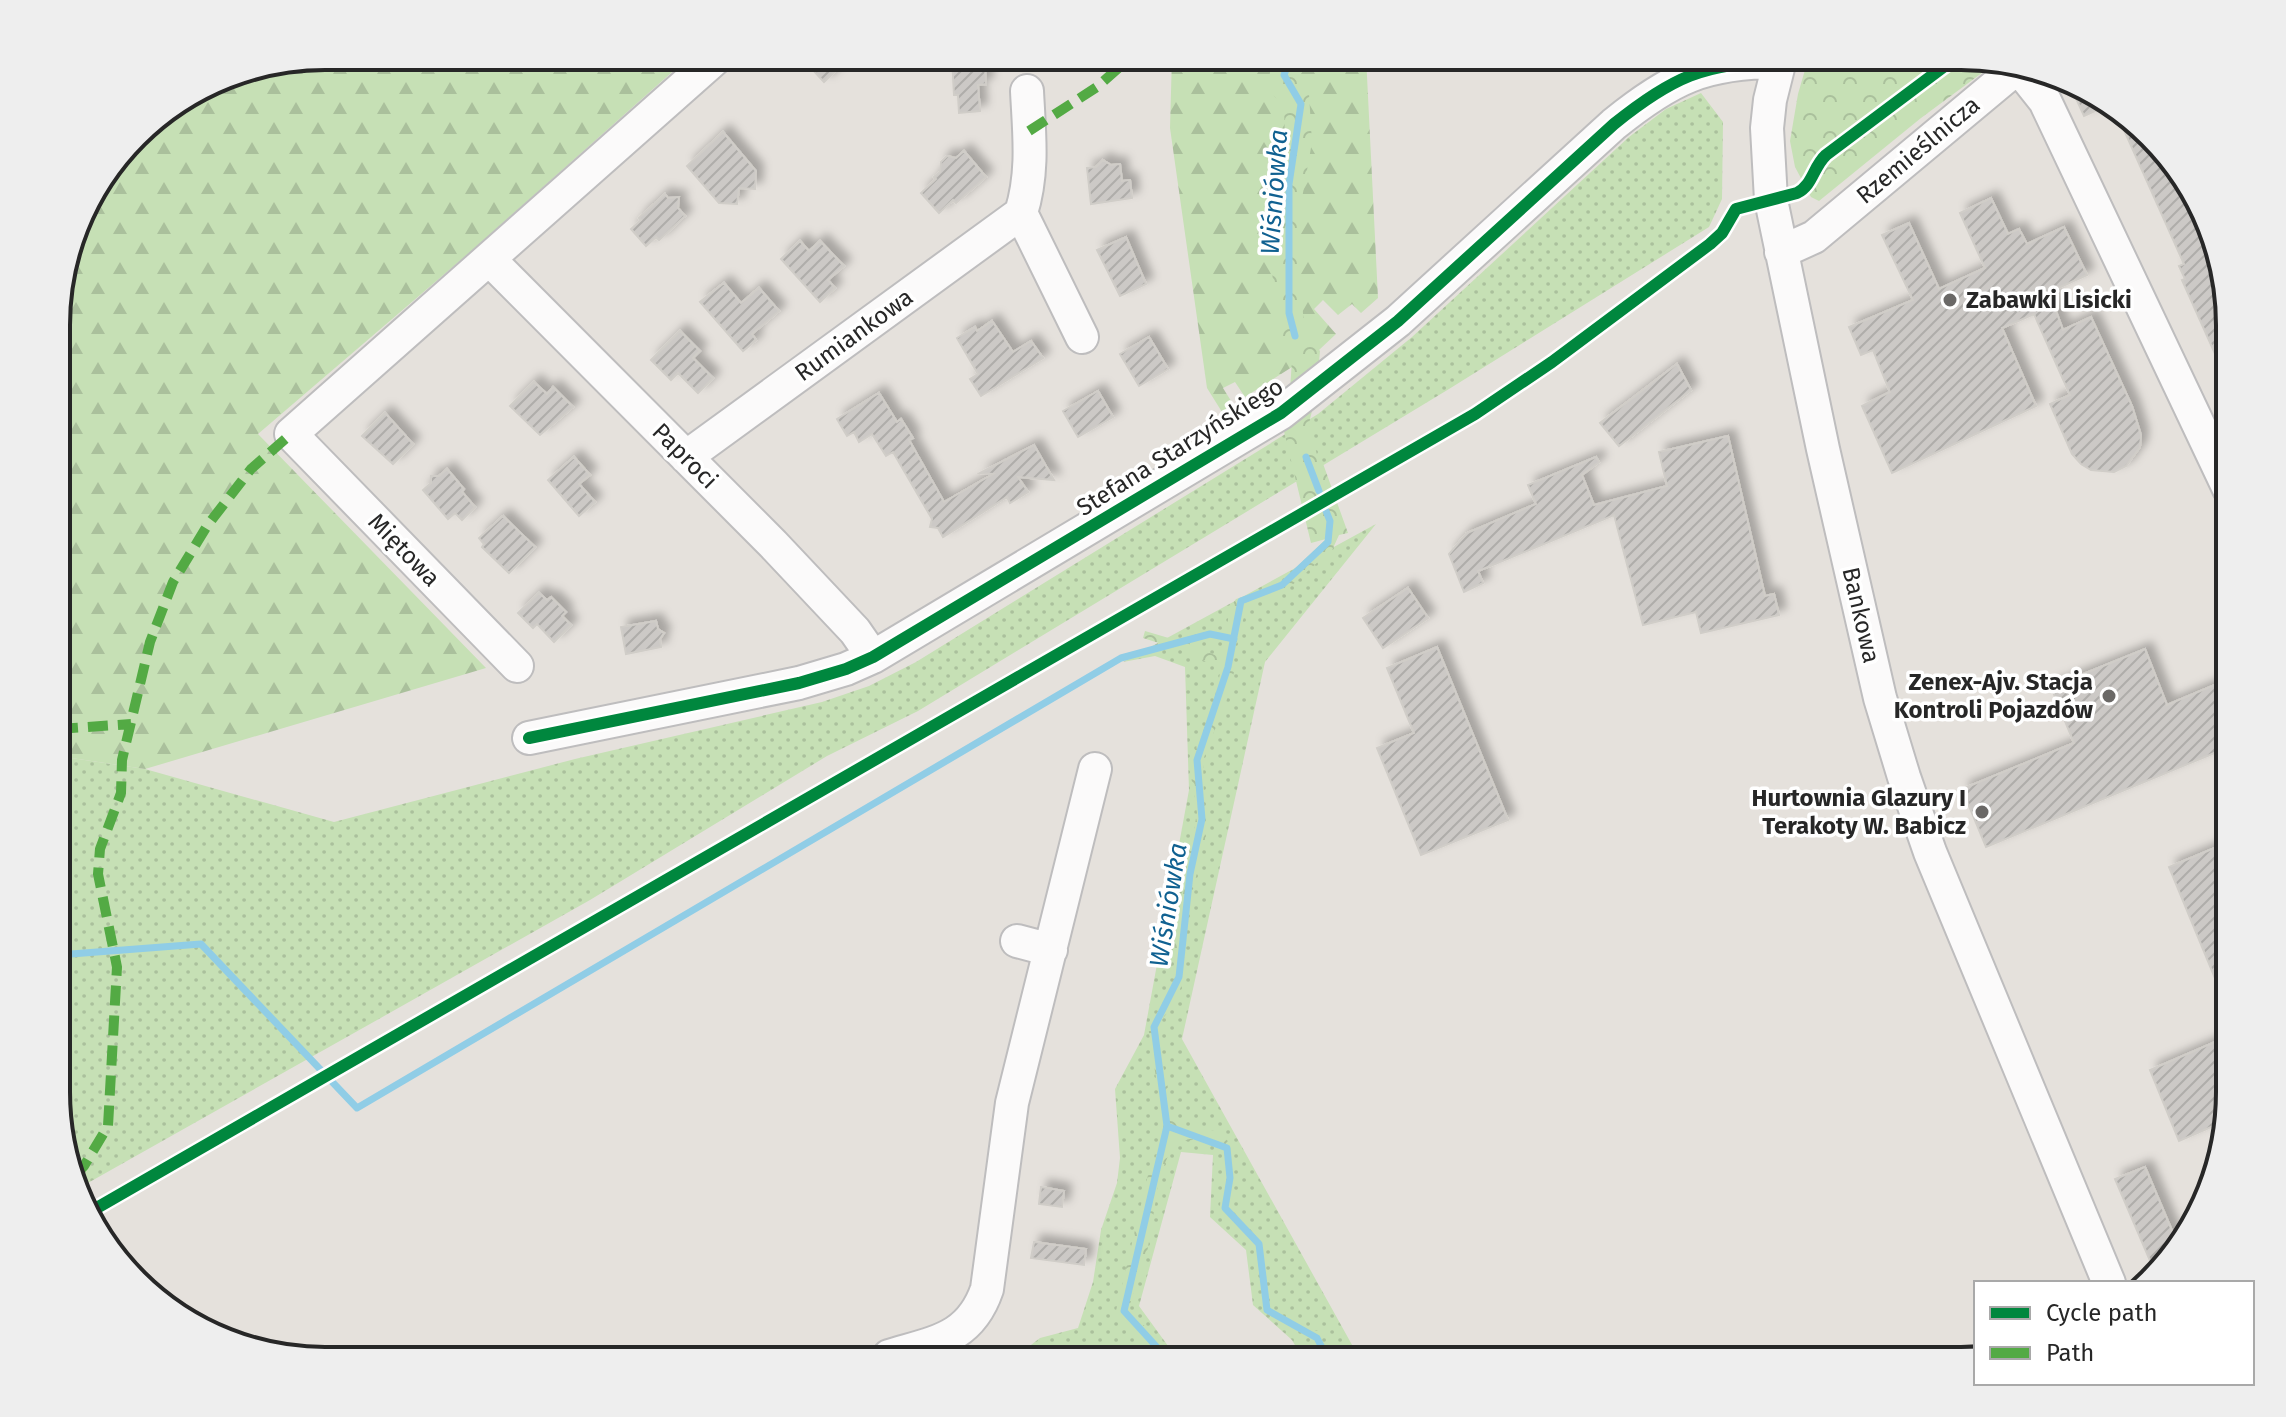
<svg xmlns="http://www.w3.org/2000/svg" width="2286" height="1417" viewBox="0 0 2286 1417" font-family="'Fira Sans',sans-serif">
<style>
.grass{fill:url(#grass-dots)}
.forest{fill:url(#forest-firs)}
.park{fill:url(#park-crowns)}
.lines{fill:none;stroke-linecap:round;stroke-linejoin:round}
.stream{stroke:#90cde6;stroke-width:7}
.building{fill:url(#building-hatch);stroke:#d0cdc8;stroke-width:2;filter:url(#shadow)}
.minor-casing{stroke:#bebdbe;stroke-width:36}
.minor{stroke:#fbfafa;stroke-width:32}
.quiet{stroke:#53aa44;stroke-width:10;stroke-dasharray:20 10;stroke-linecap:butt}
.cycleway-casing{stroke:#fff;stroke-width:17}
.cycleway{stroke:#00873e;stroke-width:12}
.poi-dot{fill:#6a6866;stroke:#fff;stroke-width:3}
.labels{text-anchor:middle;stroke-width:7;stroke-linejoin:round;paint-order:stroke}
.street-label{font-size:24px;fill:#272727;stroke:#fff}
.poi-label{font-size:24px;font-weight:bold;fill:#272727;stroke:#fff;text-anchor:end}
.water-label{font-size:26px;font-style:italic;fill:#106191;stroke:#fff}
.rim{fill:none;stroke:#272727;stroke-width:4}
</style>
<defs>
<pattern id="grass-dots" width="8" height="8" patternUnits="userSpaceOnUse" patternTransform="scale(2)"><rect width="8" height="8" fill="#c6e0b5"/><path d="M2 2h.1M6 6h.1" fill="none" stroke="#aac09c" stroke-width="1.8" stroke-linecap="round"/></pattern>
<pattern id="forest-firs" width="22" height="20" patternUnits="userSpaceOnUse" patternTransform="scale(2)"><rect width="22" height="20" fill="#c6e0b5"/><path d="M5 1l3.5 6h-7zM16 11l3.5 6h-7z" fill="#aac09c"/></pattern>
<pattern id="park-crowns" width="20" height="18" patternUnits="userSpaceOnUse" patternTransform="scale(2)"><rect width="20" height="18" fill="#c6e0b5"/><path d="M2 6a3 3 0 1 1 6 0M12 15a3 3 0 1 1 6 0" fill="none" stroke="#aac09c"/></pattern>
<pattern id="building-hatch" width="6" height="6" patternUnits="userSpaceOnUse" patternTransform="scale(2)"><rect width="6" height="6" fill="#ccc9c6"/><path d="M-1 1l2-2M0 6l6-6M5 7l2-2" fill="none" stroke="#afadaa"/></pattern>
<filter id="shadow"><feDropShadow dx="7" dy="-7" stdDeviation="4" flood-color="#0004"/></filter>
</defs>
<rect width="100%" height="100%" fill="#e5e1dc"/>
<!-- grass -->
<path class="grass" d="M1701 93 1723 122 1722 199 1709 227 1449 389 918 711 827 756 590 900 79 1188 58 1126V756L145 769 334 822 575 759 822 702 869 686 916 662 1318 414 1412 337 1629 137 1666 109Z
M1376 524 1265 662 1182 1039 1361 1361H1304L1292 1340 1253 1305 1246 1250 1210 1217 1213 1155 1181 1152 1139 1306 1179 1361H1010L1040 1338 1078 1328 1093 1282 1101 1230 1117 1183 1120 1158 1115 1089 1144 1035 1189 790 1185 667 1155 656 1123 662Z"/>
<!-- forest -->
<path class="forest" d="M325 56H690L469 253 258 434 486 668 145 769 58 756V291L84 206 147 123 223 76Z
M1172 56H1366L1378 298 1361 313 1352 304 1338 315 1323 300 1314 309 1336 334 1319 350 1245 397 1235 382 1223 388 1233 404 1222 412 1207 388 1170 128Z"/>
<!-- park -->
<path class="park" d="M1273 56H1303L1295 79 1309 94 1312 142 1295 238 1305 332 1320 351 1316 395 1309 423 1317 455 1321 458 1348 533 1339 535 1328 559 1319 561 1280 596 1248 603 1231 662 1234 672 1227 699 1203 760 1205 839 1183 931 1181 987 1172 1007 1159 1023 1157 1038 1170 1097V1116L1177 1125 1224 1132C1234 1156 1237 1176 1226 1199L1259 1240 1269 1309 1292 1326 1318 1331 1326 1351 1335 1361H1327L1305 1331 1284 1326 1263 1310 1262 1266 1255 1240 1220 1206 1221 1193 1228 1183 1227 1153 1222 1143 1201 1139 1174 1142 1160 1175 1146 1259 1126 1315 1153 1331 1170 1355 1169 1361H1157L1158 1355 1115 1315 1148 1175 1162 1142 1159 1097 1148 1026 1168 997 1175 975 1173 949 1177 921 1197 813 1191 776 1192 757 1212 710 1221 669 1187 652 1143 638 1145 631 1189 644 1224 659 1229 609 1236 599 1278 585 1326 539 1311 543 1282 423 1290 391 1292 359 1280 342 1268 237 1285 140 1284 106 1267 89Z
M1809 56H1961L1998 61 1921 118 1819 201 1811 197 1795 167 1790 141 1798 94Z"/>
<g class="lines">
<!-- stream -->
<path class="stream" d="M1291 56 1284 75 1301 104 1289 184V313L1295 336
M1306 457 1319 491
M1326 511 1330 521 1328 542 1282 585 1241 601 1228 667 1197 760 1202 819 1190 874 1179 977 1154 1027 1167 1126 1227 1148 1230 1178 1225 1208 1259 1244 1267 1310 1317 1338 1329 1361
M58 955 201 944 357 1108 1121 658 1210 634 1234 639
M1164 1361 1165 1356 1124 1311 1167 1126"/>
</g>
<!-- building -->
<path class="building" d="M800 56H851L824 82Z
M979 56 980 64H985L986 84 978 85 980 111 959 113 958 95H954L952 58Z
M2069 83 2099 96 2104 107 2084 116Z
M2117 108 2194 190 2229 307V385L2182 280 2185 279 2179 266 2184 264 2115 110Z
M723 132 756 171 755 189 739 188 737 204 719 203 687 166Z
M964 151 986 177 956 203 953 200 939 213 921 193 936 179 934 177 940 172 941 162 947 156 956 158Z
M1103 160 1111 165 1120 164 1122 181 1130 180 1132 198 1091 204 1087 168 1096 167Z
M665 194 668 198 679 197 678 208 685 216 659 240 656 237 646 246 631 229 641 220 639 218Z
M1991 198 2008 234 2019 229 2027 244 2064 227 2087 275 2049 292 2063 330 2091 317 2132 406 2141 435 2140 447 2126 466 2114 472 2091 470 2081 464 2072 454 2050 404 2070 395 2034 314 2002 328 2036 406 1892 473 1862 406 1890 392 1873 350 1861 355 1849 327 1913 300 1882 235 1909 223 1939 289 1985 268 1960 213Z
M1126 237 1146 284 1120 296 1097 250Z
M800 241 809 251 820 241 844 266 828 280 835 288 820 302 781 259Z
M724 283 741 303 759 288 779 311 752 334 756 340 743 351 700 302Z
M992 321 1013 352 1031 341 1043 358 981 396 970 379 978 374 957 338 975 327 977 331Z
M680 331 700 351 693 358 713 378 698 393 678 373 671 380 651 360Z
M1149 337 1168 369 1139 386 1120 354Z
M1677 364 1691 390 1619 446 1600 423Z
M534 382 547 394 553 387 573 407 540 435 510 406Z
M1098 391 1113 417 1078 437 1063 411Z
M879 393 897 422 901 419 913 438 909 440 944 502 993 474 980 473 1034 445 1054 480 1018 477 1028 492 1010 503 1007 497 943 537 938 528 930 527 932 519 893 452 886 456 872 434 859 442 854 432 847 436 837 419Z
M385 413 413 444 393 464 362 436Z
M1728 436 1765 596 1774 594 1779 615 1701 633 1696 612 1643 625 1614 515 1478 571 1483 583 1464 592 1449 554 1467 533 1536 504 1528 485 1596 457 1599 462 1582 475 1594 505 1667 486 1659 452Z
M574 457 590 475 579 484 595 502 579 516 548 480Z
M447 469 464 489 462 492 475 507 462 520 455 513 448 519 423 490 431 483V476H439Z
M503 516 535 547 509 573 482 547 484 544 479 538Z
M1408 588 1428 618 1383 648 1363 618Z
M539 593 547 600 551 597 566 612 562 616 571 625 554 642 537 624 533 628 518 613Z
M656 621 658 629 664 633 660 639 661 647 626 654 621 627Z
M1437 647 1508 820 1421 855 1377 748 1414 733 1387 668Z
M2145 649 2167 705 2229 679V747L1986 847 1962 789 2074 743 2051 687Z
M2229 842V1012L2169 867Z
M2229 1036V1109L2225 1121 2179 1141 2150 1070Z
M2145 1167 2179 1247 2154 1270 2115 1179Z
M1041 1187 1064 1191 1062 1207 1039 1204Z
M1034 1242 1086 1249 1084 1265 1031 1258Z"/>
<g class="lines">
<!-- minor casing -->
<g class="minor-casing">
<path id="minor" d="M1781 56 1770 100 1767 128 1771 200 1823 449 1880 698 1904 777 1930 852 2109 1283
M1021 213 1082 337
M1781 252 1814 237 2018 67 2045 101 2229 489
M490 260 773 544 855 631 873 657
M686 457 1021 213C1034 172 1029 132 1027 91
M517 666 291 434 718 56
M529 738 799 683 846 669 873 657 1281 413 1398 321 1614 124C1671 78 1705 62 1778 62
M1017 941 1051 950
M886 1361 889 1356C935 1342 970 1339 987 1289L1012 1103 1095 769"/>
</g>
<!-- minor -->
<use href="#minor" class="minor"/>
<!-- quiet -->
<path class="quiet" d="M2018 67 2021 64
M1029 131 1097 87 1132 56
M58 729 131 724
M75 1175 84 1166 108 1126 117 967 98 874 100 849 121 793 122 760 150 642 173 582 207 526 251 469 291 434"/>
<!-- cycleway casing -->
<g class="cycleway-casing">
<path id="cycleway" d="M529 738 799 683 846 669 873 657 1281 413 1398 321 1614 124C1671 78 1705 62 1778 62
M88 1213 1475 414 1552 362 1710 244 1722 233 1736 209 1797 193C1813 185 1813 167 1826 155L1958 56"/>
</g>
<!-- cycleway -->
<use href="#cycleway" class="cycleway"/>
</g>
<!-- markers -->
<g class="poi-dot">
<circle cx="1950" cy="300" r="8"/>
<circle cx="2109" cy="696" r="8"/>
<circle cx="1982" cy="812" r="8"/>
</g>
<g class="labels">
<!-- street labels -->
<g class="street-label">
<text transform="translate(1918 150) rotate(-40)" y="8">Rzemieślnicza</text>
<text transform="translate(854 335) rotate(-36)" y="8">Rumiankowa</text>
<text transform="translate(1180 447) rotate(-32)" y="8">Stefana Starzyńskiego</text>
<text transform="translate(685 456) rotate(45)" y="8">Paproci</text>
<text transform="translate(404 550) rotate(46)" y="8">Miętowa</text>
<text transform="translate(1861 615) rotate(77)" y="8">Bankowa</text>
</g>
<!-- poi labels -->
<g class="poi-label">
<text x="1966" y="308" text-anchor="start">Zabawki Lisicki</text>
<text x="2093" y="690">Zenex-Ajv. Stacja<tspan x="2093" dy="28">Kontroli Pojazdów</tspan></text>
<text x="1966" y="806">Hurtownia Glazury I<tspan x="1966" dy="28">Terakoty W. Babicz</tspan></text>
</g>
<!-- water labels -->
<g class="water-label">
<text transform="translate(1274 192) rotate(-86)" y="9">Wiśniówka</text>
<text transform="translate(1168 905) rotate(-81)" y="9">Wiśniówka</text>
</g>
</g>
<!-- crop -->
<path d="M0 0H2286V1417H0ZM325 70H1961A255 255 0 0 1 2216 325V1092A255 255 0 0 1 1961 1347H325A255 255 0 0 1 70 1092V325A255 255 0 0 1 325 70Z" fill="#eee" fill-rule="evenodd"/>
<path class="rim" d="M325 70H1961A255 255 0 0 1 2216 325V1092A255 255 0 0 1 1961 1347H325A255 255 0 0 1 70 1092V325A255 255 0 0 1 325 70Z"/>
<!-- legend -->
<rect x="1974" y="1281" width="280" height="104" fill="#ffffff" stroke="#a9a9a9" stroke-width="2"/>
<rect x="1990" y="1307" width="40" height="12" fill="#00873e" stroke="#a9a9a9" stroke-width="2"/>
<text x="2046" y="1321" font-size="24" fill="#272727">Cycle path</text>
<rect x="1990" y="1347" width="40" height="12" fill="#53aa44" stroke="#a9a9a9" stroke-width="2"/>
<text x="2046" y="1361" font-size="24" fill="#272727">Path</text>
</svg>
